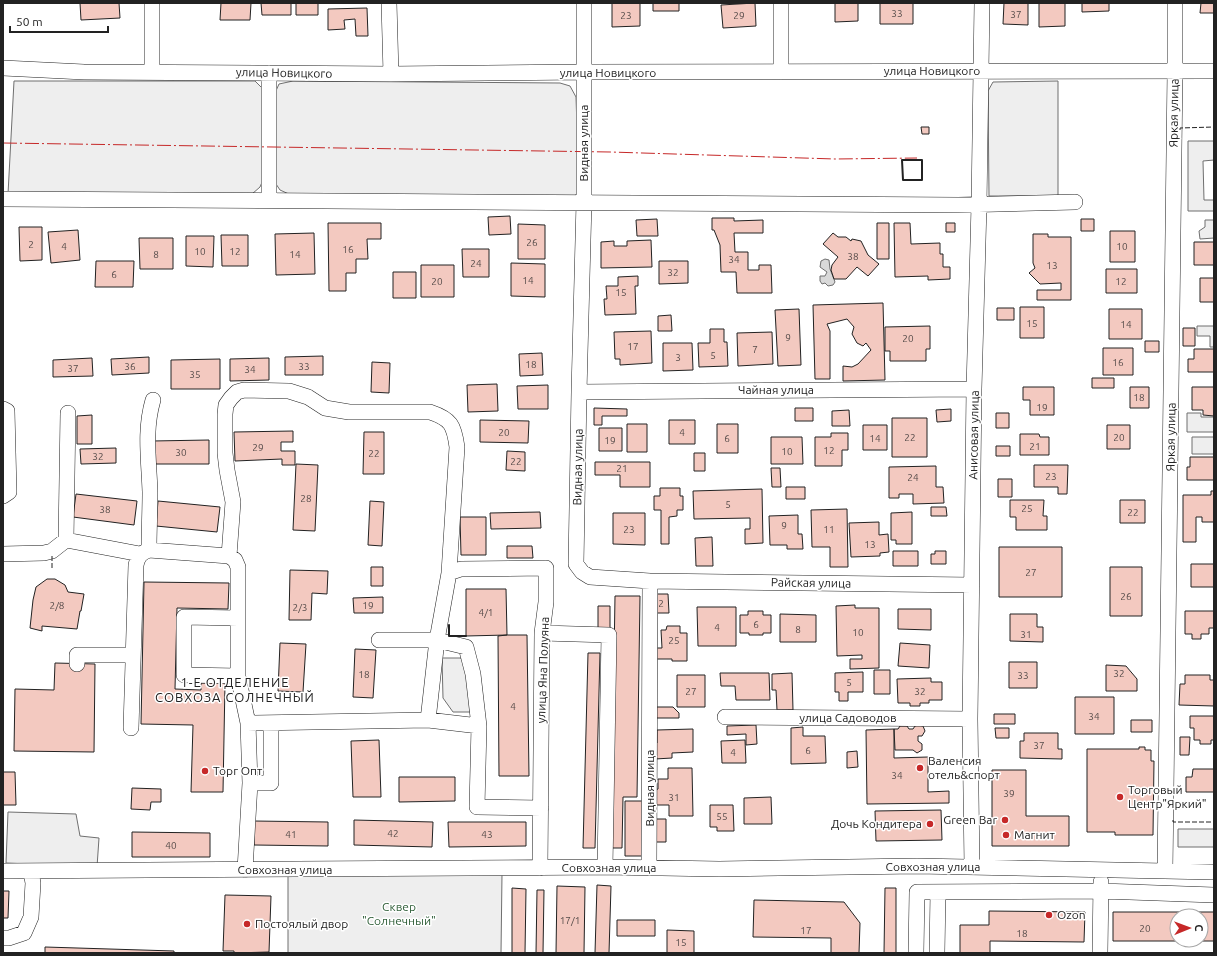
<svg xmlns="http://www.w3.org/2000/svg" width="1217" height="956" viewBox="0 0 1217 956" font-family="Ubuntu,sans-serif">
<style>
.green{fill:#eee;stroke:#6f6f6f}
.water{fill:#d9d9d9;stroke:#6f6f6f}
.building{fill:#f3c9c0;stroke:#222;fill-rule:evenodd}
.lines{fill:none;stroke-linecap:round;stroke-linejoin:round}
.minor-casing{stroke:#222;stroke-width:16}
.minor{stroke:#fff;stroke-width:15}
.fence{stroke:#222;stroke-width:1;stroke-dasharray:5 2;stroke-linecap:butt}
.wall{stroke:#222;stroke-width:2}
.power{stroke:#c62828;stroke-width:1;stroke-dasharray:14 3 2 3;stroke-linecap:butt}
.poi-dot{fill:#c62828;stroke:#fff;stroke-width:1.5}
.labels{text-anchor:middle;stroke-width:3;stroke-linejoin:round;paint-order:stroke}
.number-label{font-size:10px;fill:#564c4a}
.street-label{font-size:12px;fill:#222;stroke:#fff}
.poi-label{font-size:12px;fill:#222;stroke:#fff;text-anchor:start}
.park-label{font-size:12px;fill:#2f5e38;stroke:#fff}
.neighbourhood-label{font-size:13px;letter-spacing:1px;fill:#222;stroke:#fff}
</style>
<rect width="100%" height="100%" fill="#fff"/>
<!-- green -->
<path class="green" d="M14 81H255L263 89 265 175 260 187 252 194H8Z
M293 81 560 83 570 86 576 97 579 190 575 196 291 195 280 190 276 184 275 93 279 84Z
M1058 81V196H989L988 91 993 82Z
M1188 141H1214V160L1203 161 1204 200H1214V211H1188Z
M1205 220H1214V238L1200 239 1199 231 1205 227Z
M1197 326H1214V347H1210V336H1197Z
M1187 413H1201V417H1214V432H1187Z
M1192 437H1214V454H1192Z
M442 658H461L469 673 470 712H453L443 698Z
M8 812 76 814 80 836 99 838 97 867 6 863Z
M1178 829H1214V847H1178Z
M502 874 501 953H288V876Z"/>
<!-- water -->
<path class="water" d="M825 259 829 260 830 269 835 282 833 285 828 286 825 283 822 284 820 281V276H825L827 272 820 267 821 261Z"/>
<!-- building -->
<path class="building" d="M80 3H119L120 18 81 20Z
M221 3H251L250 20H220Z
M261 3H291V15H262Z
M296 3H318V15H296Z
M612 3H640V26L612 27Z
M653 3H679V11H653Z
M755 3 756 26 723 28 721 5Z
M835 3H858V21L835 22Z
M880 3H913V24H880Z
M1004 3H1028V25L1003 24Z
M1039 3H1065V26L1039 27Z
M1082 3H1109V11L1082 12Z
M1201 3H1214V13H1200Z
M367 8 368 36H356L355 19 344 20 345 29 328 30V9Z
M921 127H929V134H922Z
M510 216 511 234 489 235 488 217Z
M712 218H734V221L763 220V233H734L735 252H748V270H759V265H771L772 293H737L736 272H721L720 245 714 230H712Z
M657 219 658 236H637L636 220Z
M1081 219H1094V231H1081Z
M328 223H381V239H367L368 259H356V273H346V291H329Z
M877 223H889V259H877Z
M894 223H910L911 244 940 243V254H943V267H950V279L928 280V276L895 277Z
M946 223H955V232H946Z
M518 224 545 225V259H518Z
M19 227H42V260L20 261Z
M78 230 80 260 51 263 48 232Z
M1110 231H1135V262H1110Z
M314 233 315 274 276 275 275 234Z
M833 233 838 237H846L851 241 852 239 861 241 868 255 879 264 868 276 857 267 846 279H834L831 270 832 265 838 257 823 244Z
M1033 234H1048V237H1071V300H1037V290H1061V283L1040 284 1029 273 1035 268 1033 263Z
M221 235H248V266H222Z
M186 236H214L213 267 186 266Z
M139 238H173V269H140Z
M651 240 652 267 601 268V242L614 241V246H627V241Z
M1194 242H1214V265H1194Z
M462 249H489V277H463Z
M96 261H134L133 287H95Z
M659 261H688V283L659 284Z
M511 263 545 264V297L511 296Z
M421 265H454V297H421Z
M1106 269H1137V293H1106Z
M393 272H416V298H393Z
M638 276V286H635L636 314 605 315 604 299H607L606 286H618V277Z
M1200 278H1214V302H1200Z
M883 303 885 380 843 381V366L852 367 858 364 871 350 866 343 863 346 857 343 852 334 854 327 847 319 827 324 830 331V379H815L813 305Z
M1020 307H1044V338H1020Z
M997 308H1014V320H997Z
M799 309 801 365 778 366 775 310Z
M1109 309H1142V339H1109Z
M671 315 672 331H658V316Z
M930 326V349H926V361H890V351H885V327Z
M1183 328H1195V346H1183Z
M710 329H724V342H727L728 366 699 367 698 343H710Z
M651 331 652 363 620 365V359H615L614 332Z
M772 332 773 364 738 366 737 333Z
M1145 341H1159V352H1145Z
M663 343H692L693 370 663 371Z
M1103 348H1133V375H1103Z
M1194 349H1214V372H1188V359H1194Z
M542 353 543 375 520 376 519 354Z
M323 356V375H285V357Z
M149 357V373L112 375 111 359Z
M92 358 93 376 53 377V360Z
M269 358V380L230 381V359Z
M220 359V389H171V360Z
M372 362 390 363 389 393 371 392Z
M1092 378H1114V388H1092Z
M497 384 498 411 468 412 467 385Z
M548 385V409H518L517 386Z
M1023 387H1054V415H1030V400H1023Z
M1130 387H1149V408H1130Z
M1192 387H1214V416L1203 415V410H1192Z
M594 408 627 409V416H602V425H594Z
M795 408H813V421H795Z
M951 409V421L937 422 936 410Z
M849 410 850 426H832V411Z
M996 413H1009V428H996Z
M92 415V444H77V416Z
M892 418H927V457H892Z
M480 420 529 421 528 443 480 442Z
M669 420H695V444H669Z
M627 424H647V452H627Z
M717 424H738V453H717Z
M863 425H887V450H863Z
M1107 425H1130V449H1107Z
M599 428H622V451H599Z
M293 431V442H281V451H295V465H282V459L235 461 234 432Z
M364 432H384V474H363Z
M831 433H848V450H842V466H815V437H831Z
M1020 434H1039L1040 437H1049V455H1020Z
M771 437H802L803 464H771Z
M209 440V464H153L152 441Z
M996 446H1010V456H996Z
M116 448V463L81 464 80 449Z
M507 451 525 452V471L506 470Z
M694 453H705V471H694Z
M1190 457H1214V480H1187V467H1190Z
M595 462H650V487H620V475H595Z
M296 464 318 465 315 531 293 530Z
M1034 465H1068L1067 494H1058V487H1034Z
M936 466V487H943L944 503 913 504V494H899V498H889V467Z
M771 468H780L781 487H772Z
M998 479H1012V497H998Z
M786 487H805V499H786Z
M660 488H680V496H683V510H677V516L669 517V544H661V510H654V496H660Z
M762 489 763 543 745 544V529H750V518L694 519 693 491Z
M1211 491H1214V522H1202V517H1196V542H1183V495H1211Z
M76 494 137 501 134 525 73 517Z
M1010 500H1044L1043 516H1047V530H1016V517H1010Z
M1120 500H1145V523H1120Z
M158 501 220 507 217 532 156 526Z
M370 501 384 502 382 546 368 545Z
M931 507H946L947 516H931Z
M847 509 848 567H830V547H812L811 510Z
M540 512 541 528 491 529 490 513Z
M912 512V544H896V540H891V513Z
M613 513H645V545L613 544Z
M798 515V534H802L803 549H787V545H770L769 516Z
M460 517H486V555H461Z
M879 522V535L888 534 889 552 880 553V556L851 557 849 523Z
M712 537 713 566H696L695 538Z
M507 546H532L533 558H507Z
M999 547H1062V597H999Z
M893 551H918V566H893Z
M935 551H946V564H931V554H935Z
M1191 564H1214V587H1191Z
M371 567H383V586H371Z
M1110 567H1142V616H1110Z
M290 570 328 571 327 594 312 593 311 620H289Z
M47 579H55L65 585 68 592 84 594 81 611H80L77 629 42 626V631L30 628 33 600 36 587Z
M144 582 229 583 228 609 177 608 175 689 201 690V683H225L223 792H191L193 725 141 724Z
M466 589H506L507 635 466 636Z
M654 594H668L669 613H654Z
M615 596H640L637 797H623L622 848H611Z
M383 597V613H354L353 598Z
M855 605V608H879V668L850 669V659H862V655L837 656 836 606Z
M598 606H610V629H598Z
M697 607H736V646H698Z
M898 609H931V630L898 629Z
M748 611H763V615H771V633H763V635H749V633H740V615H748Z
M1185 611H1214V628H1209V634H1201V639H1192V634H1185Z
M780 614 816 615V642H780Z
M1010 614H1037V627H1043V642L1010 641Z
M667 626H680V633H687V661H672V659H654V648H662L661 630H666Z
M507 635H527L529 776H499L498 636Z
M280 643 306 644 303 692 278 691Z
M900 643 930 645 929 668 898 666Z
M355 649 376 650 373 698 353 697Z
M588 653H600L595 848H583Z
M1009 662H1037V688H1009Z
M55 663 95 664 94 752 14 751 15 689 54 690Z
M1106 665 1126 666 1137 679V691H1106Z
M874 670H890V694H874Z
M863 672V692H848V701H839V692H835V673Z
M720 673H769L770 700H736L735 686H721Z
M792 673 793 710H777L776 690H772V674Z
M677 675H705V707H677Z
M1185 675H1210V680H1214V706L1179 705 1180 684H1185Z
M931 678V682H942V700H929V703H920V706H910V703H898L897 679Z
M1075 697H1114V734H1075Z
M654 707H673L679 713V718H654Z
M994 714H1015V724H994Z
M1190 716H1214V740H1211V744H1200V740H1194V728H1190Z
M1131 720H1152V732H1131Z
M756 725 757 744 746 745V734L727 735V726Z
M918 725 923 726 925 731 922 736H918V741L922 744V750L917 753 913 750H895L894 729H898L900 726H907L909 729H913L915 726Z
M803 727V736H825L826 763 791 764V728Z
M995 728H1009V738H996Z
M693 729V752L672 753V758L655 759V743H657V730Z
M894 729V758L928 757V792L949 791V803L867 804 866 730Z
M1024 733H1058V749H1062V759L1020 758V741H1024Z
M1180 737H1190L1189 755H1180Z
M379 740 381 797H353L351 741Z
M745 740 746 763H722L721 741Z
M1139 747H1145V750H1151V761H1154L1153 835H1115V832H1087V749H1139Z
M857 751 858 767 847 768V752Z
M668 768H692L693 816H669V805H655V790L658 789V779H668Z
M1193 769H1214V792H1186V777H1192Z
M992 770H1026V816H1069V846H992Z
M3 772H15L16 805H3Z
M399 777H455V801L399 802Z
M132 788 161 789V802H151L150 810 131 809Z
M771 797 772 824H744V798Z
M625 801H645L644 856H625Z
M710 805H733L734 831H717V827H710Z
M941 810 942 840 876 841 875 811Z
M655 819H666V842H655Z
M354 820 433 822 432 847 354 845Z
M254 821 328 822V846L254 845Z
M448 822H526V846L449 847Z
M132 832 210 833V857H132Z
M597 885 611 886 609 953H595Z
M557 886 585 887 584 953H556Z
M512 888 526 889 525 953H512Z
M885 888H896V953H884Z
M537 890H544L543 953H536Z
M3 891H9L8 918H3Z
M225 895 271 896 269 952 234 953V951H223Z
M754 900 844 902 860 923 859 953H831V938L753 937Z
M989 911 1085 912 1084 942 990 941V953H960V925H989Z
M1113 912H1214V953V941H1113ZM1177 916H1201V940H1177Z
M617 920H655V936H617Z
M667 930 694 931V953H667Z
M45 947 174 951V953H45Z"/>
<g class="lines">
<!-- minor casing -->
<g class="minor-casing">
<path id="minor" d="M389 3 391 74
M584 3V202L579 392 576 564 582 572 590 577 650 581 972 585
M781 3V72
M3 68 84 72 391 74 583 72 1214 71
M152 72V3
M3 199 958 205 1075 202
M269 200V73
M579 392 974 389
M3 409 7 411 9 492 3 496
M66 540 68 413
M149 550C149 531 150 511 150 492 149 460 144 431 153 400
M3 554 44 553 52 551 66 540 140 554
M229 556 233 502 227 470 225 453V414L226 405 231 398 237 392 244 390 289 391 308 397 325 408 349 412H430C451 419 454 425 457 447L449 573 437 640 466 647 473 674 479 726 477 807 541 808
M449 573 461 569 546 568V602L542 633 540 868
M542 633 609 635 605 867
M379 640H437L428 720
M77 664V655H133
M238 676 184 675V617L238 618
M725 717 970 719
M248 723 428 720 479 726
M131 728 136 565C138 556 141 553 149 550L229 556 235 560 238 567V676L248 723 250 783 245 870
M250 783H271V723
M972 867 970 719 974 389 979 205 982 3
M649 868 650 581
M3 871 605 867 719 869 917 866 1214 872
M1165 871 1175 72V3
M3 938H9L24 933 31 917 33 883 31 872
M916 953 917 892 1101 891 1214 895
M937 953 938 892
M1100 953 1101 882"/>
</g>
<!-- minor -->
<use href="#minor" class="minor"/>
<!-- fence -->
<path class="fence" d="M1180 130V128L1214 127
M52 556V568
M1173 820V822H1214"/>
<!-- wall -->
<path class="wall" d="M902 160H922V180H903Z
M449 625V636H466"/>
<!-- power -->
<path class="power" d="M3 143 610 152 835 159 917 158"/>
</g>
<!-- markers -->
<g class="poi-dot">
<circle cx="920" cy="768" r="4"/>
<circle cx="205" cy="771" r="4"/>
<circle cx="1120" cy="797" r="4"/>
<circle cx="1005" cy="820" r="4"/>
<circle cx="930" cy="824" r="4"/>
<circle cx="1006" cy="835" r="4"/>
<circle cx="1049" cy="915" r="4"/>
<circle cx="247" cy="924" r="4"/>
</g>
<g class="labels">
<!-- number labels -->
<g class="number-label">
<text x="897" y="17">33</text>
<text x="1016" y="18">37</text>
<text x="626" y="19">23</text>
<text x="739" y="19">29</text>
<text x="532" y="246">26</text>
<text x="31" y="248">2</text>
<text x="64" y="250">4</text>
<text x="1122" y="250">10</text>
<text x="348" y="253">16</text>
<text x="200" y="255">10</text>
<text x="235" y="255">12</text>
<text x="156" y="258">8</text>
<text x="295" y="258">14</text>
<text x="853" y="260">38</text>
<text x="734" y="263">34</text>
<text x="476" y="267">24</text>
<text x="1052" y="269">13</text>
<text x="673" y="276">32</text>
<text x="114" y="278">6</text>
<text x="528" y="284">14</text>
<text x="437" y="285">20</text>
<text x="1121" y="285">12</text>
<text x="621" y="296">15</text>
<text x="1032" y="327">15</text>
<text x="1126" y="328">14</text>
<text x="788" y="341">9</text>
<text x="908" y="342">20</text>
<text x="633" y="350">17</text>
<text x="755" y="353">7</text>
<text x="713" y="359">5</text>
<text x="678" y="361">3</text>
<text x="1118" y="366">16</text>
<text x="531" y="368">18</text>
<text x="130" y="370">36</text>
<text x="304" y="370">33</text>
<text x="73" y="372">37</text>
<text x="250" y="373">34</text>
<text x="195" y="378">35</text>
<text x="1139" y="401">18</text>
<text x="1042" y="411">19</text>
<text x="504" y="436">20</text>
<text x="682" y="436">4</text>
<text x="910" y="441">22</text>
<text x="1119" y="441">20</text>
<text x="727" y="442">6</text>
<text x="875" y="442">14</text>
<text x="610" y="444">19</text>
<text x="1035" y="450">21</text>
<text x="258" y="451">29</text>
<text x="829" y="454">12</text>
<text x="787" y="455">10</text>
<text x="181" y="456">30</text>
<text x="374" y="457">22</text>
<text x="98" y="460">32</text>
<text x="516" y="465">22</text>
<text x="622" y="472">21</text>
<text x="1051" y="480">23</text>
<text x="913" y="481">24</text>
<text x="306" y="502">28</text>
<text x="728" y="508">5</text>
<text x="1027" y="512">25</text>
<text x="105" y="513">38</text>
<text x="1133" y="516">22</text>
<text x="784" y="529">9</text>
<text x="629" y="533">23</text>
<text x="829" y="533">11</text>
<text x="870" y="548">13</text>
<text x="1031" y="576">27</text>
<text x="1126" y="600">26</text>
<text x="661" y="607">2</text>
<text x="57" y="609">2/8</text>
<text x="368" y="609">19</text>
<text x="300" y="611">2/3</text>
<text x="486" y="616">4/1</text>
<text x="756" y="628">6</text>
<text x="717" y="631">4</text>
<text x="798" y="633">8</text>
<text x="858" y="636">10</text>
<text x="1026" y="638">31</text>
<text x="674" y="644">25</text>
<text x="1119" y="677">32</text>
<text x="364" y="678">18</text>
<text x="1023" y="679">33</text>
<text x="849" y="686">5</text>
<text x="691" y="695">27</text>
<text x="920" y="695">32</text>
<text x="513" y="710">4</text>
<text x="1094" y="720">34</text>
<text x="1039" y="749">37</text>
<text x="808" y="754">6</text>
<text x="733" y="756">4</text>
<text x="897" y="779">34</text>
<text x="1009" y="797">39</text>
<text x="674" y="801">31</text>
<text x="722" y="820">55</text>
<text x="393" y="837">42</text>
<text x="291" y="838">41</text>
<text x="487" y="838">43</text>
<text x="171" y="849">40</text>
<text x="570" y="924">17/1</text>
<text x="1145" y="932">20</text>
<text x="806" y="934">17</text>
<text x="1022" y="937">18</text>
<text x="681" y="946">15</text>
</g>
<!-- street labels -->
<g class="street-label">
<text x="932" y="75">улица Новицкого</text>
<text transform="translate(284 73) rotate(1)" y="4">улица Новицкого</text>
<text x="608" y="77">улица Новицкого</text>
<text transform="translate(1174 113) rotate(-89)" y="4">Яркая улица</text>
<text transform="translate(584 143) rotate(-90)" y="4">Видная улица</text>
<text x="776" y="394">Чайная улица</text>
<text transform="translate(974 435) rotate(-89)" y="4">Анисовая улица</text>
<text transform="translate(1171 437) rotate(-89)" y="4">Яркая улица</text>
<text transform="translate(578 467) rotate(-89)" y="4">Видная улица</text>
<text transform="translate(811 583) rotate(1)" y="4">Райская улица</text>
<text transform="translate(543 670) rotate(-88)" y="4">улица Яна Полуяна</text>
<text x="848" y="722">улица Садоводов</text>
<text transform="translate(650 788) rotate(-90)" y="4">Видная улица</text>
<text x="933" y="871">Совхозная улица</text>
<text x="609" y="872">Совхозная улица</text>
<text x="285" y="874">Совхозная улица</text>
</g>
<!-- poi labels -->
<g class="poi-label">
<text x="928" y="765">Валенсия<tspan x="928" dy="14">отель&amp;спорт</tspan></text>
<text x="213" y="775">Торг Опт</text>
<text x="1128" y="794">Торговый<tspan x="1128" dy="14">Центр"Яркий"</tspan></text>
<text x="997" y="824" text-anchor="end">Green Bar</text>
<text x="922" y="828" text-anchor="end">Дочь Кондитера</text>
<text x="1014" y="839">Магнит</text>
<text x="1057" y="919">Ozon</text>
<text x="255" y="928">Постоялый двор</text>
</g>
<!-- park labels -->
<g class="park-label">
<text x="399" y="911">Сквер<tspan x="399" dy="14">"Солнечный"</tspan></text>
</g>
<!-- neighbourhood labels -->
<g class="neighbourhood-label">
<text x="235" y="687">1-Е ОТДЕЛЕНИЕ<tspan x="235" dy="15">СОВХОЗА СОЛНЕЧНЫЙ</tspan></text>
</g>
</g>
<!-- border -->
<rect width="1217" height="956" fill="none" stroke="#222222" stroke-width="8"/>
<!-- north arrow -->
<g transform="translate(1189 928) rotate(89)"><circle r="19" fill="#ffffff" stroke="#a7a7a7"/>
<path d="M0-3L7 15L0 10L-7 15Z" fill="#c62828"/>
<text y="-6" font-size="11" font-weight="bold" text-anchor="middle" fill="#222222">С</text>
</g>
<!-- scale -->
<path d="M10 26v6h98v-6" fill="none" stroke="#222222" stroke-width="2"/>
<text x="16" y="26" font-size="12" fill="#222222" stroke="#ffffff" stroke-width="3" paint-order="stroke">50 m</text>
</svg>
